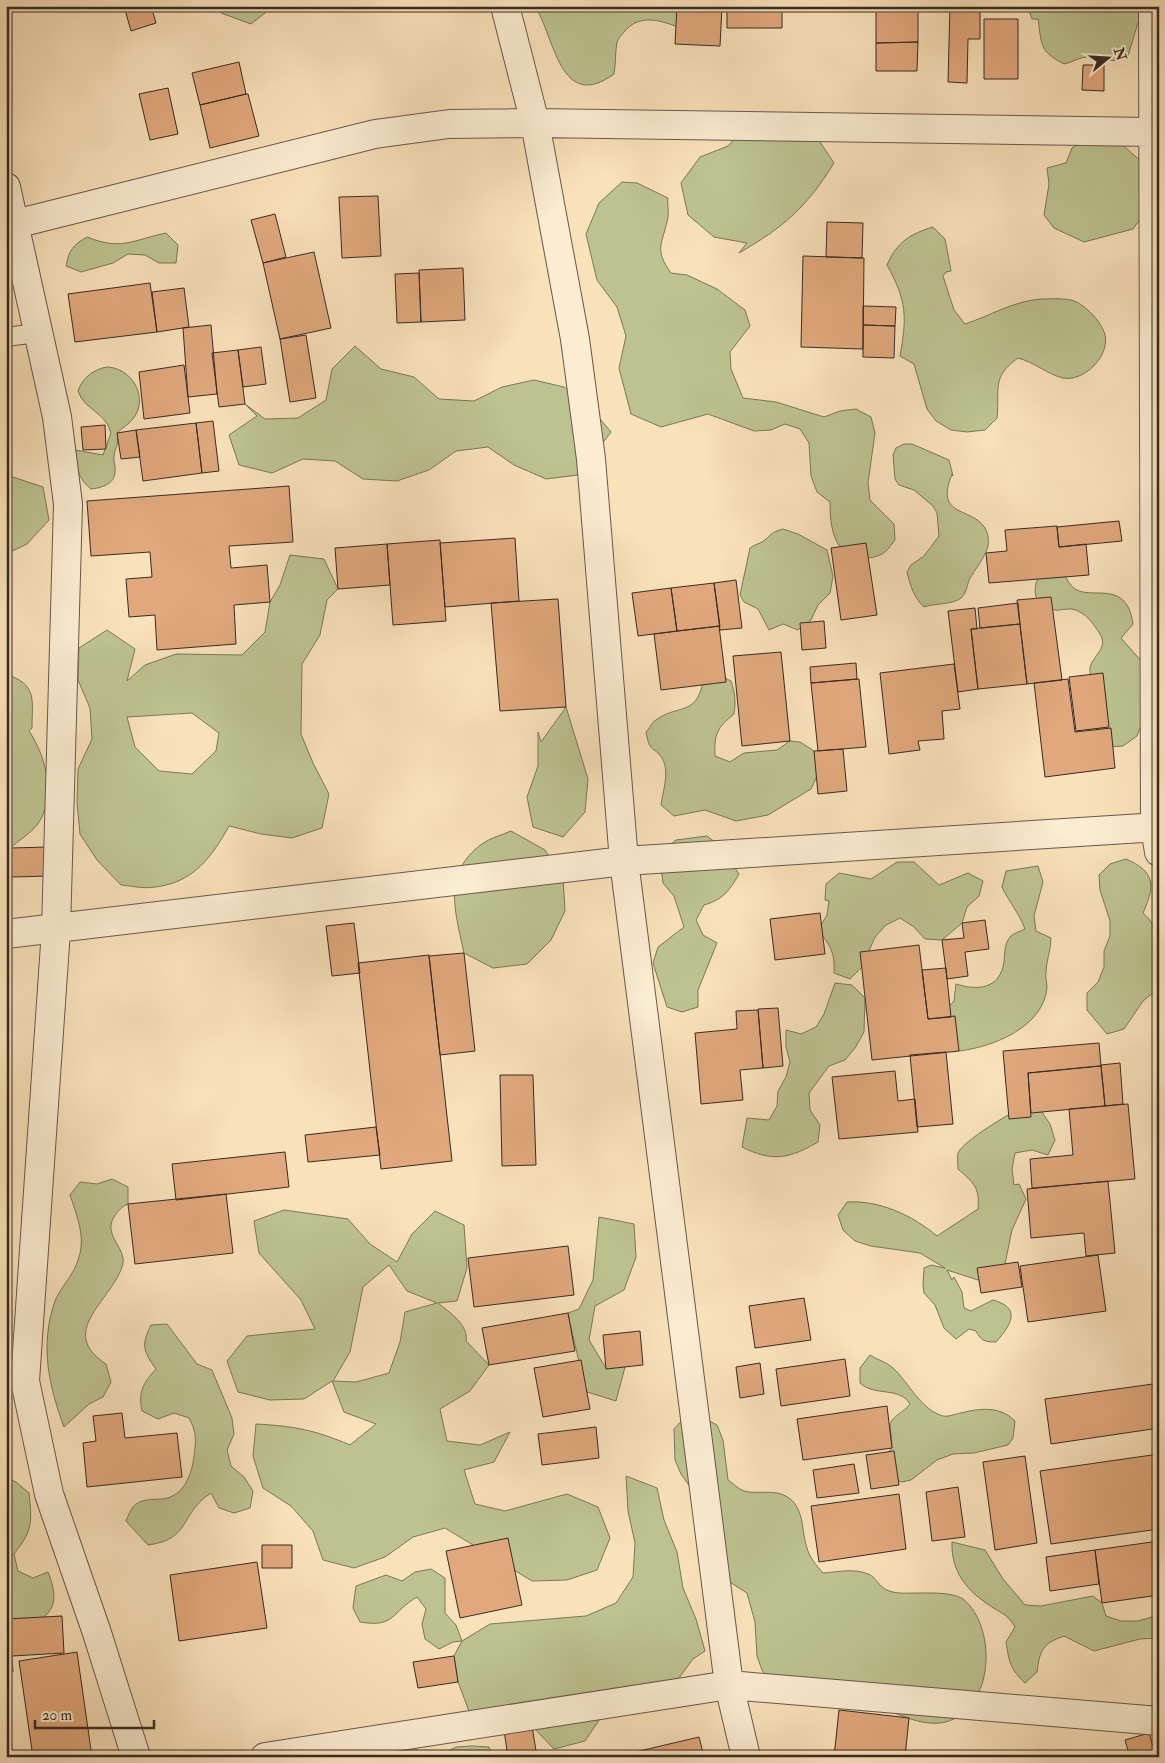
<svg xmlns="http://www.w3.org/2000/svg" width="1165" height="1763" viewBox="0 0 1165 1763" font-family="'IM FELL Double Pica',serif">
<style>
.green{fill:#bdc390;stroke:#7a775a;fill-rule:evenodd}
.building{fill:#e1a87d;stroke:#372b25}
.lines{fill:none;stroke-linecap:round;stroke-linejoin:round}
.service-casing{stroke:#68584a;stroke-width:20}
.minor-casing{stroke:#68584a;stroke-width:30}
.service{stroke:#fbecd2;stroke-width:18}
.minor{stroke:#fbecd2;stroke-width:28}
</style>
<rect width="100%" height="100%" fill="#f9e1ba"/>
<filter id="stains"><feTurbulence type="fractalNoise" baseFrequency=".004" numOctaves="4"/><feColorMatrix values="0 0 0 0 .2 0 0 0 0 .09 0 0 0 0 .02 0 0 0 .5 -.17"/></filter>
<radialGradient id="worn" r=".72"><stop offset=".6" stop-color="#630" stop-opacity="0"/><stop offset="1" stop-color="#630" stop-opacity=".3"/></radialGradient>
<!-- green -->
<path class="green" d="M220 6H274L251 24 221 13Z
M535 6H698L689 18 675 26C657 19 638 15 624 32 622 35 618 38 617 42 615 52 616 63 614 74 560 113 555 38 535 6Z
M1032 6H1074L1079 9 1089 6H1143L1128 56C1113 66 1104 56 1088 57 1080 57 1073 62 1064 64 1039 51 1042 45 1038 19H1032L1029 11Z
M750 122 814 133 834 163C807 207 784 227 739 253L747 243 714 237 688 215 681 183 700 157 728 146Z
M1085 139 1117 140 1144 164 1143 215 1133 229 1084 242 1054 228 1044 215 1049 184 1047 168 1066 163 1072 148Z
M622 182 637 183 668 198C667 204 669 210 668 217 663 244 653 248 671 273L687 275 717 289 745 310 750 326 730 352 731 369 743 398 776 402 824 417 840 411 856 409 871 417 875 433 868 483 870 500 894 524 895 540C892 543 889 549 885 552 873 561 851 560 841 548 831 536 830 517 830 502L817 492 811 476 809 443 800 429 785 424 771 430 754 431 708 414 661 427 631 414 619 368 626 336 617 307 597 280 586 234 599 203Z
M933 227 945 239 951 271 946 272 943 276 954 310 965 324C990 316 1013 301 1041 299 1051 299 1061 298 1071 300 1084 303 1102 322 1105 335 1110 356 1084 382 1063 378 1049 375 1034 362 1018 358 991 377 1000 389 997 418L985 430 967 432 951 430 936 421 927 409 914 364 900 356C907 317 907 301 887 265 897 242 910 234 933 227Z
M166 233 178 245 176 263H159L145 255 128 254 113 263 81 272 66 266C69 250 73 245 87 237 122 251 132 240 166 233Z
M355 346 381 369 414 377 439 399 474 401 502 387 534 380 564 387 590 407 611 432 578 475 546 479 514 465 488 447 456 451 429 470 397 481 363 479 335 461 303 459 272 473 239 465 229 435 257 416 245 404 265 419 298 418 326 400 332 369Z
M107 367C131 368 148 395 135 416 131 423 123 427 117 433 120 441 115 448 114 456 113 462 116 466 115 472 115 484 101 488 91 489 78 479 76 466 75 450L103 455 111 433C106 412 84 410 78 391 82 378 94 369 107 367Z
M904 444H912L949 460 953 476 952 474C934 518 971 506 985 528 988 533 989 540 988 546 985 558 975 569 969 580 967 586 966 594 961 598 952 605 935 603 924 607 914 598 910 585 907 572L911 565 924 556 939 536 937 513 933 506 914 490 899 485 895 479 893 455 896 448Z
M13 477 43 487 49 520 27 544 6 554V479Z
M783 529 798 534 827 550 833 576 830 593 818 605 811 620 798 630 783 624 769 630 758 609 744 602 740 595 750 548C754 545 758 544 762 542 771 536 770 532 783 529Z
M290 555 324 559 338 589 327 600 320 635 302 664 301 734 313 763 329 794 322 828 292 838 261 834 229 826C212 857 193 883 155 887 144 889 132 886 121 885L97 860 80 834 77 802 78 769 92 739 90 708 78 680 79 648 107 630 135 649 127 681 145 665 176 654 242 655 265 632 270 602 280 585ZM192 713 219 733 216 751 192 774 159 771 135 747 127 717Z
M1063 572C1066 576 1067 581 1071 585 1086 605 1126 574 1133 624L1121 638 1142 662 1146 712 1137 736 1123 746 1107 747C1084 717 1099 716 1094 686 1093 680 1089 674 1090 668 1092 656 1109 648 1100 634 1094 625 1089 617 1080 612 1070 606 1063 611 1054 610 1035 608 1031 590 1039 576Z
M6 674C38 685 32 700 32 728L29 731C46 756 57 798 37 825 30 834 18 841 10 848H6Z
M723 677 731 681C735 693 736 701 734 714 717 728 714 734 715 756L730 762 744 753 777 750 790 741 800 742 814 751 818 774 811 789 768 815 736 821 705 810 674 816 661 805C663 790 670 772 662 758 653 745 650 754 646 732 649 729 652 722 656 720 677 704 696 717 703 682Z
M566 707 588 779 585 812 563 837 533 827 527 797 538 766V732L541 742Z
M511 831 545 850 563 878 565 911 551 940 527 964 493 968 464 953C455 911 442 873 482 844 490 838 502 835 511 831Z
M707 836 720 846 739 874C729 891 724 899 704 905L696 920 703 935 717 943 698 990V1007L682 1012 667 1007 653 963 658 947 684 927 674 896 663 883 661 866 663 851 676 840Z
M1126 859C1156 872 1155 886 1143 913 1164 930 1159 964 1159 988L1143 1001 1124 1029 1107 1034 1087 1010V993L1098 982 1104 967V951L1110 936V921L1100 890 1099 875 1110 864Z
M897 862H914L939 885 968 873 983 881 979 896 967 907 962 923 942 940 925 939 914 927 900 918 886 925 875 937 862 967 850 979 834 973C835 953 831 946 818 930L827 915 829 901 825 900 826 884 839 873 871 879Z
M1038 866 1043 882 1034 916 1036 931 1051 938C1051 951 1046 961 1046 972 1045 977 1047 982 1047 987 1044 1027 993 1047 959 1051L944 1012 954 1001 956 984C978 991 1000 989 1004 962 1005 953 1004 943 1011 936 1014 933 1021 931 1025 929 1019 913 1009 902 1002 887L1006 871Z
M835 983 852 985 865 998 864 1032 855 1048 845 1060 829 1066 809 1093 810 1110 820 1125 818 1142C789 1159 772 1162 742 1147L747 1118 769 1120 777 1106 778 1091 786 1077 790 1062 786 1047V1030L801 1034 816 1027 824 1014Z
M1023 1107 1040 1109 1050 1124 1055 1140 1048 1155 1032 1150 1015 1153 1012 1169 1014 1185 1019 1184 1026 1199 1012 1230 1005 1264 995 1277 978 1280 947 1270 952 1280 954 1277 962 1292 964 1308 971 1311 993 1300C1022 1308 1011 1325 996 1342 985 1342 981 1341 976 1331L969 1329 956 1339 944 1328 935 1305 924 1293 923 1285 924 1268 931 1265 945 1268 920 1253 871 1246 855 1241 843 1230 838 1215 847 1202C879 1200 912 1215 937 1236L978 1209C980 1188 974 1183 958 1169 958 1165 957 1157 958 1153 963 1141 1010 1113 1023 1107Z
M112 1179 128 1187V1204C121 1207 119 1210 114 1217 102 1236 129 1249 122 1267 110 1302 57 1332 106 1364L111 1382 103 1397 89 1404 64 1427C49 1386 40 1347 54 1304 57 1294 65 1284 71 1275 89 1245 80 1225 70 1195L80 1182 97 1184Z
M284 1210 348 1219 370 1244 397 1262 412 1234 435 1211 464 1225 467 1268 457 1301 438 1303C449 1312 469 1325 466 1341L489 1365 470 1391 440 1409 447 1441 480 1445 510 1432 494 1462 464 1470 475 1504 505 1511 567 1494 598 1507 610 1538 597 1570 567 1580 532 1581 445 1528 413 1537 385 1557 354 1568 323 1560 313 1531 291 1506 263 1488 253 1456 256 1424C294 1426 315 1430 350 1445L376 1424 344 1412 332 1381 304 1399 270 1400 238 1392 227 1361 247 1336 315 1329 301 1300 259 1253 254 1221ZM389 1265 407 1291 437 1303 405 1312 400 1342 389 1373 356 1382 333 1381 350 1352 363 1287Z
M599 1217 634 1224 636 1257 624 1290 595 1306 589 1340 606 1368 625 1367 616 1401 584 1391C581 1364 573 1340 568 1313L579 1309 593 1280Z
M167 1324 197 1364 212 1370 232 1418 234 1434 227 1450 231 1466 244 1477 253 1491 250 1508 234 1513 219 1508 211 1493C178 1515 192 1539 148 1545L126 1521C128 1517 130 1510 133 1507 141 1498 152 1500 162 1499 184 1497 192 1474 194 1456 196 1440 197 1433 189 1418L174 1413 158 1419 142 1411C138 1392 143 1383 156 1369 143 1351 141 1345 151 1325Z
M870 1355C877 1360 887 1362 893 1368 909 1383 921 1410 943 1416 949 1417 955 1414 961 1413 981 1408 1000 1406 1015 1421L1013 1438 1008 1445 974 1453 953 1454 937 1460 911 1480 902 1482 894 1480 887 1453 892 1448C892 1440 891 1434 890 1427 889 1417 905 1412 910 1404 899 1386 875 1397 860 1383V1368Z
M685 1417H702L717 1425 723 1440 728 1480C733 1483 738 1489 744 1491 759 1495 775 1488 789 1498 805 1510 801 1531 807 1548 810 1558 816 1565 823 1573 838 1572 854 1568 868 1574 879 1578 877 1591 899 1593 915 1594 950 1590 963 1599 999 1628 994 1716 940 1723 919 1725 901 1715 882 1708 847 1696 807 1692 770 1684L762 1670 757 1656 755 1622 747 1593 719 1575 691 1488 681 1474 675 1460 674 1429Z
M626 1476 657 1488 664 1520 677 1552 683 1588 696 1619 705 1651 693 1659 673 1686 604 1713 585 1741 554 1749 532 1726 469 1711 458 1682 454 1656 462 1641 453 1642 439 1649 425 1639 422 1624 426 1609 417 1597C391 1612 396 1628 360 1622L353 1608 356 1586 386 1575 402 1581 415 1572 431 1569 445 1578V1613L456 1625 462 1641 490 1624 586 1616 616 1603 633 1577 635 1543 628 1511Z
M6 1477 16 1482 29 1493C32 1522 33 1530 14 1554L18 1571 33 1578 48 1572C66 1616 40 1621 6 1634Z
M952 1542 985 1550 1003 1579 1025 1605 1041 1606 1093 1596 1102 1603 1106 1616 1121 1621H1138L1159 1615V1642L1157 1638 1140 1639 1094 1651 1064 1636C1042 1644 1040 1650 1037 1672L1025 1683C1010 1669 1009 1661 1006 1642L1015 1627C1007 1614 1004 1615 992 1607 967 1591 951 1572 952 1542Z
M399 1746 415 1748 422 1757H378L383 1749Z
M472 1746 489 1747 493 1757H437L456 1747Z"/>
<!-- building -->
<path class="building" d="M124 6H151L156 23 131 31Z
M677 6H722L720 46 675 44Z
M727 6H782V28H727Z
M876 6H918V42L876 43Z
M950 6H980V39H968L967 83 948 82Z
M984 19H1018V79H984Z
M918 42 917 71H876V43Z
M239 62 246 94 200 105 192 73Z
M1083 65H1104V91L1082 90Z
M168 88 178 134 150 140 139 94Z
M246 94H248L259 136 210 148 200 105Z
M378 196 381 256 342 258 339 197Z
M275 214 286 257 263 263 251 220Z
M827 222 863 223 862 258 826 257Z
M314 252 331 328 280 339 263 263Z
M803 256 864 258 863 349 801 347Z
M463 268 465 320 421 322 419 270Z
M419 273 421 322 397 323 395 274Z
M150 283 157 332 75 342 68 294Z
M184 288 189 327 157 332 152 292Z
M863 306 896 307 895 326 863 325Z
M211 325 217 394 188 397 183 328Z
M863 325 895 326 894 358 863 357Z
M306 335 316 398 290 402 280 339Z
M261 347 266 384 243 387 238 350Z
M238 350 245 404 219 407 212 353Z
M184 365 190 413 144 419 139 372Z
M213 421 219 471 202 473 196 423Z
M196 423 202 473 143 481 136 430Z
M105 425 106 449 83 450 81 427Z
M136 430 140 457 121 459 117 433Z
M289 486 293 542 229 546 231 568 267 565 270 602 234 605 236 644 157 650 155 615 129 617 126 579 152 577 150 552 91 556 87 501Z
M1119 521 1122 541 1059 547 1057 527Z
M1057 526 1059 547 1086 544 1089 575 989 583 986 553 1007 551 1005 530Z
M515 538 519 601 445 607 440 543Z
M440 540 446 621 393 625 387 544Z
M866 543 877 615 841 620 831 548Z
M387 544 390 585 338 589 335 548Z
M736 580 742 628 720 630 714 583Z
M714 583 720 626 677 631 671 588Z
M671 588 677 631 638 636 632 593Z
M1051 597 1062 680 1027 684 1017 600Z
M558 599 566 707 500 711 491 603Z
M1018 603 1020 624 980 628 978 608Z
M975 608 977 629H971L978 689 958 692 948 611Z
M824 621 826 648 802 650 800 623Z
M1020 624 1027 684 978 689 971 629Z
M719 626 726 682 661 690 654 634Z
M781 652 790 741 742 746 733 656Z
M856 663 857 679 811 683 810 667Z
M954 664 960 709 942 711 944 739 918 741 920 750 889 754 880 673Z
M1103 673 1109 727 1076 731 1069 677Z
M859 679 866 747 818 751 811 683Z
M1068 679 1075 732 1111 728 1115 768 1045 777 1034 683Z
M843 749 847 791 818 794 814 751Z
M49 847 50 876 11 877 10 848Z
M820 913 825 954 775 960 770 919Z
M985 920 989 949 965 952 968 976 947 979 942 940 964 938 962 923Z
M354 923 360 973 332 976 326 926Z
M919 945 928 1019 955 1016 959 1051 872 1060 860 952Z
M464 953 475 1051 440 1055 429 956Z
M429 955 452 1161 381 1169 358 963Z
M946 968 951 1017 928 1019 922 970Z
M778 1008 783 1066 763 1068 758 1009Z
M758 1010 763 1068 740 1070 743 1100 701 1104 695 1033 737 1029 736 1011Z
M1099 1043 1101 1066 1028 1073 1031 1117 1009 1119 1003 1051Z
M946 1052 953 1124 917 1127 910 1055Z
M1120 1063 1123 1104 1105 1106 1101 1065Z
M1099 1066H1101L1105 1106 1031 1113 1028 1073Z
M895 1071 898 1101 915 1099 918 1132 839 1139 832 1077Z
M500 1075H533L536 1165 502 1166Z
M1128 1104 1135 1179 1032 1188 1030 1159 1073 1155 1069 1109Z
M376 1127 380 1155 308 1162 305 1135Z
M285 1152 289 1187 176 1200 172 1164Z
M1108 1181 1115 1253 1086 1256 1084 1233 1031 1238 1027 1189Z
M226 1194 233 1253 135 1264 128 1204Z
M568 1246 574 1295 474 1307 468 1258Z
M1098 1255 1106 1311 1028 1322 1020 1266Z
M1018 1262 1022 1287 981 1293 977 1268Z
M804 1298 811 1340 755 1348 749 1306Z
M568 1313 575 1351 489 1365 482 1328Z
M640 1331 643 1365 606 1369 603 1335Z
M845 1359 850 1396 781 1406 776 1369Z
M581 1360 590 1409 543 1417 534 1368Z
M760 1363 764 1394 740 1398 736 1367Z
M1153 1384 1159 1428 1051 1444 1045 1399Z
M887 1406 892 1448 803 1460 797 1419Z
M122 1413 125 1438 177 1433 182 1477 87 1487 83 1443 96 1441 93 1416Z
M596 1427 599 1458 542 1465 538 1434Z
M894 1451 899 1485 871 1489 866 1455Z
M1159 1454V1529L1051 1544 1040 1471Z
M1025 1456 1037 1543 995 1550 983 1462Z
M854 1464 859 1493 817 1498 813 1470Z
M958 1487 965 1537 932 1541 926 1492Z
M899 1494 906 1549 819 1562 811 1506Z
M508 1538 522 1605 460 1618 446 1551Z
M1159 1541V1595L1102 1603 1095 1550Z
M262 1545H292V1568H262Z
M1095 1550 1099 1584 1050 1591 1046 1557Z
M257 1562 267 1628 179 1641 170 1575Z
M62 1616 64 1653 12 1656 13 1672 6 1673V1619Z
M77 1652 92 1757H33L19 1661Z
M454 1656 458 1682 418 1688 413 1662Z
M839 1710 909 1718 905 1757H834Z
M532 1726 537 1757H508L504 1730Z
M1149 1733 1156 1757H1130L1125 1740Z
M699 1737 704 1757H614Z"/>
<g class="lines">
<!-- service casing -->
<g class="service-casing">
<path id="service" d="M6 337 37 333"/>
</g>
<!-- minor casing -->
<g class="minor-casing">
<path id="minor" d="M505 6 535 123 575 339 591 459 624 861 729 1685 1159 1721
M1153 6 1155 827 1159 852
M6 187 57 417 68 504 56 930 25 1381 49 1494 97 1633 136 1757
M15 224 375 134 449 124 535 123 1152 132
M6 934 624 861 1159 827
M265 1757 729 1685 746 1757"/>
</g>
<!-- service -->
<use href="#service" class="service"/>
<!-- minor -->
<use href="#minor" class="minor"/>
</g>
<!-- margin -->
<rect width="1165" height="1763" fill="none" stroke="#f9e1ba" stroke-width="25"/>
<rect x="8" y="8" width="1150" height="1748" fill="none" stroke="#372b25" stroke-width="2.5"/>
<rect x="12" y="12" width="1140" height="1738" fill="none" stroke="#372b25"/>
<!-- north arrow -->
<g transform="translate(1108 58) rotate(72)" stroke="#fbecd2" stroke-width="4" paint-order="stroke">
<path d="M0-4L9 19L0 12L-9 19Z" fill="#372b25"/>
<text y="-8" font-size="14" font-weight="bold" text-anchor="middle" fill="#372b25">N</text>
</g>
<!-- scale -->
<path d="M35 1720v8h119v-8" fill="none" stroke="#372b25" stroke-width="2.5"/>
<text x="42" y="1720" font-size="15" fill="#372b25" stroke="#fbecd2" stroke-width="4" paint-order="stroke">20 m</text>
<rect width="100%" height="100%" filter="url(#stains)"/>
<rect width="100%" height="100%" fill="url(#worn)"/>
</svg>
